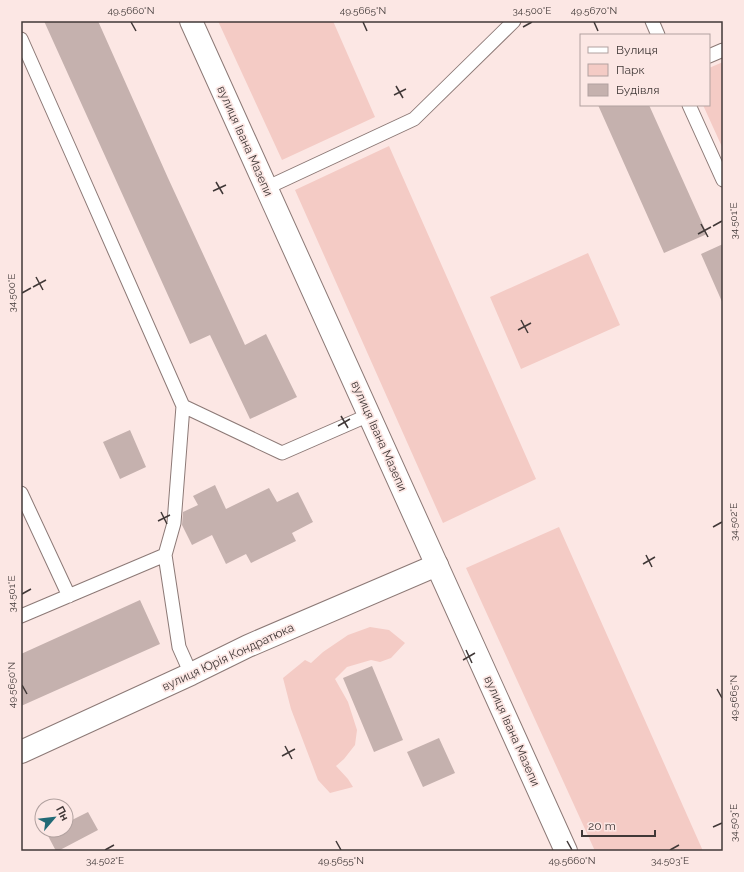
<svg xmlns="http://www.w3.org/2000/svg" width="744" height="872" viewBox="0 0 744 872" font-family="Raleway,sans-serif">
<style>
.green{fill:#f4cbc5}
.building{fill:#c5b1ae}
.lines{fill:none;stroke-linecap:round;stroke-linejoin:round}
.lane-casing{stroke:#8c7976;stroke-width:15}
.street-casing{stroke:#8c7976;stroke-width:24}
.secondary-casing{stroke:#8c7976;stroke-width:24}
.lane{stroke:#fff;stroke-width:13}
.street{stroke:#fff;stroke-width:22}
.secondary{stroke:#fff;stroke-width:22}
.ticks{fill:none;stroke:#403837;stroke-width:1.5}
.labels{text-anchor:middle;stroke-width:3.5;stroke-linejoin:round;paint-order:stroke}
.street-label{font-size:12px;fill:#403837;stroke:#fce7e4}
.neatline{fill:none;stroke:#403837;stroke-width:1.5}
.ticks-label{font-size:10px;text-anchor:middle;fill:#403837}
</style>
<rect width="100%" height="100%" fill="#fce7e4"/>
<!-- green -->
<path class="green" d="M218 21H333L375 117 282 160Z
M723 62V149L703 105H709V68Z
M389 146 536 479 443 523 295 190Z
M588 253 620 325 521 369 490 297Z
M559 527 703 851H595L466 568Z
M370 627 389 630 405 643 391 658 380 662 371 660 347 667 335 679 348 702 357 730 355 745 344 759 336 766 348 779 353 787 330 793 318 780 291 709 283 678 305 660 311 663 323 652 348 635Z"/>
<!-- building -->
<path class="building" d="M44 21H98L168 178 245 345 266 334 297 397 250 419 210 335 190 344Z
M598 105H649L707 234 664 253Z
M723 244V304L701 254Z
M130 430 146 467 120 479 103 442Z
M215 485 226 509 269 488 277 502 298 492 313 522 292 533 296 541 251 563 246 554 226 564 212 535 192 545 182 525 183 512 198 505 193 496Z
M140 600 160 644 21 706V654Z
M372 666 403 740 374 752 343 678Z
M439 738 455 773 423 787 407 752Z
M88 812 98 830 58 851H56L47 834 53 830H66V823Z"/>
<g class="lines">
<!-- lane casing -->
<g class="lane-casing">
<path id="lane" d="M652 21 658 35
M21 39 72 154 183 406 174 523 165 555 21 616
M709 56 723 50
M689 105 723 180
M266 188 414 119 514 21
M183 406 282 453 369 415
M21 493 69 596
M165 555 179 647 191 674"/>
</g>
<!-- street casing -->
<g class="street-casing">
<path id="street" d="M21 752 191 674 248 646 437 565"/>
</g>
<!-- secondary casing -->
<g class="secondary-casing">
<path id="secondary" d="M191 21 566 851"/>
</g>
<!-- lane -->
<use href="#lane" class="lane"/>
<!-- street -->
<use href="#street" class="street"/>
<!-- secondary -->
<use href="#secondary" class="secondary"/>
</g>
<!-- ticks -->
<path class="ticks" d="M131 22 136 31M363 22 367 31M594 22 598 31M523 27 532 22M396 86 403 98M394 95 406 89M216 182 223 194M213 191 226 185M701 224 708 237M713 226 722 221M698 234 711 227M36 277 43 290M33 287 46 280M22 293 31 288M521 320 528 333M518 330 531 323M341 416 348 428M338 426 350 419M161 512 167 524M158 521 170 515M713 527 722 522M646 555 652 567M643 564 655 557M22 594 31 589M466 650 472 663M463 660 475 653M22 685 27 694M717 689 722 698M285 746 292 759M282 756 295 749M713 827 722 823M336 841 341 850M567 841 572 850M105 850 114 845M670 850 679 845"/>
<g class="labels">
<!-- street labels -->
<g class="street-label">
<text transform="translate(245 141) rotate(66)" y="4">вулиця Івана Мазепи</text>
<text transform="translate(379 436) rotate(66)" y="4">вулиця Івана Мазепи</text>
<text transform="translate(228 657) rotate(-25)" y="4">вулиця Юрія Кондратюка</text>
<text transform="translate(512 731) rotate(66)" y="4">вулиця Івана Мазепи</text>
</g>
</g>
<!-- border -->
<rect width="744" height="872" fill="none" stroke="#fce7e4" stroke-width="44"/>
<!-- legend -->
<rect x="580" y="34" width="130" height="72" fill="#fce7e4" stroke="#b1a19f"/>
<rect x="588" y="47" width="20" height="6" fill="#ffffff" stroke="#b1a19f"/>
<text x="616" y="54" font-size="12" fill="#403837">Вулиця</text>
<rect x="588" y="64" width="20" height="12" fill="#f4cbc5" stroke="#b1a19f"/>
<text x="616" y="74" font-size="12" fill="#403837">Парк</text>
<rect x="588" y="84" width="20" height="12" fill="#c5b1ae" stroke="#b1a19f"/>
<text x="616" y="94" font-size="12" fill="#403837">Будівля</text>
<!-- north arrow -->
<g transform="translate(54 818) rotate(62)"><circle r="19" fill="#fce7e4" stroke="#b1a19f"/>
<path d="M0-3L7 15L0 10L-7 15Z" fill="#216a76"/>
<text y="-6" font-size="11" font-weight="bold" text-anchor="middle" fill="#403837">Пн</text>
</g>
<!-- scale -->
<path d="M582 830v6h73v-6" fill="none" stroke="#403837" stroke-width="2"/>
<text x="588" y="830" font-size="12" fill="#403837" stroke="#fce7e4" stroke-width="3" paint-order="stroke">20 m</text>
<rect x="22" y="22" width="700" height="828" class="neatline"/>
<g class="ticks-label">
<text x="131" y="14">49.5660°N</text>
<text x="363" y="14">49.5665°N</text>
<text x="532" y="14">34.500°E</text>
<text x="594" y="14">49.5670°N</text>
<text transform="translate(733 221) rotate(-90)" y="4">34.501°E</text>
<text transform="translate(11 293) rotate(-90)" y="4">34.500°E</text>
<text transform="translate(733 522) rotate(-90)" y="4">34.502°E</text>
<text transform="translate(11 594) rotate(-90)" y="4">34.501°E</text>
<text transform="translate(11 685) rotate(-90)" y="4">49.5650°N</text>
<text transform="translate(733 698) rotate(-90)" y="4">49.5665°N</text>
<text transform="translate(733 823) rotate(-90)" y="4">34.503°E</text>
<text x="105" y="864">34.502°E</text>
<text x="341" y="864">49.5655°N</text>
<text x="572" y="864">49.5660°N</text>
<text x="670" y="864">34.503°E</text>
</g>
</svg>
